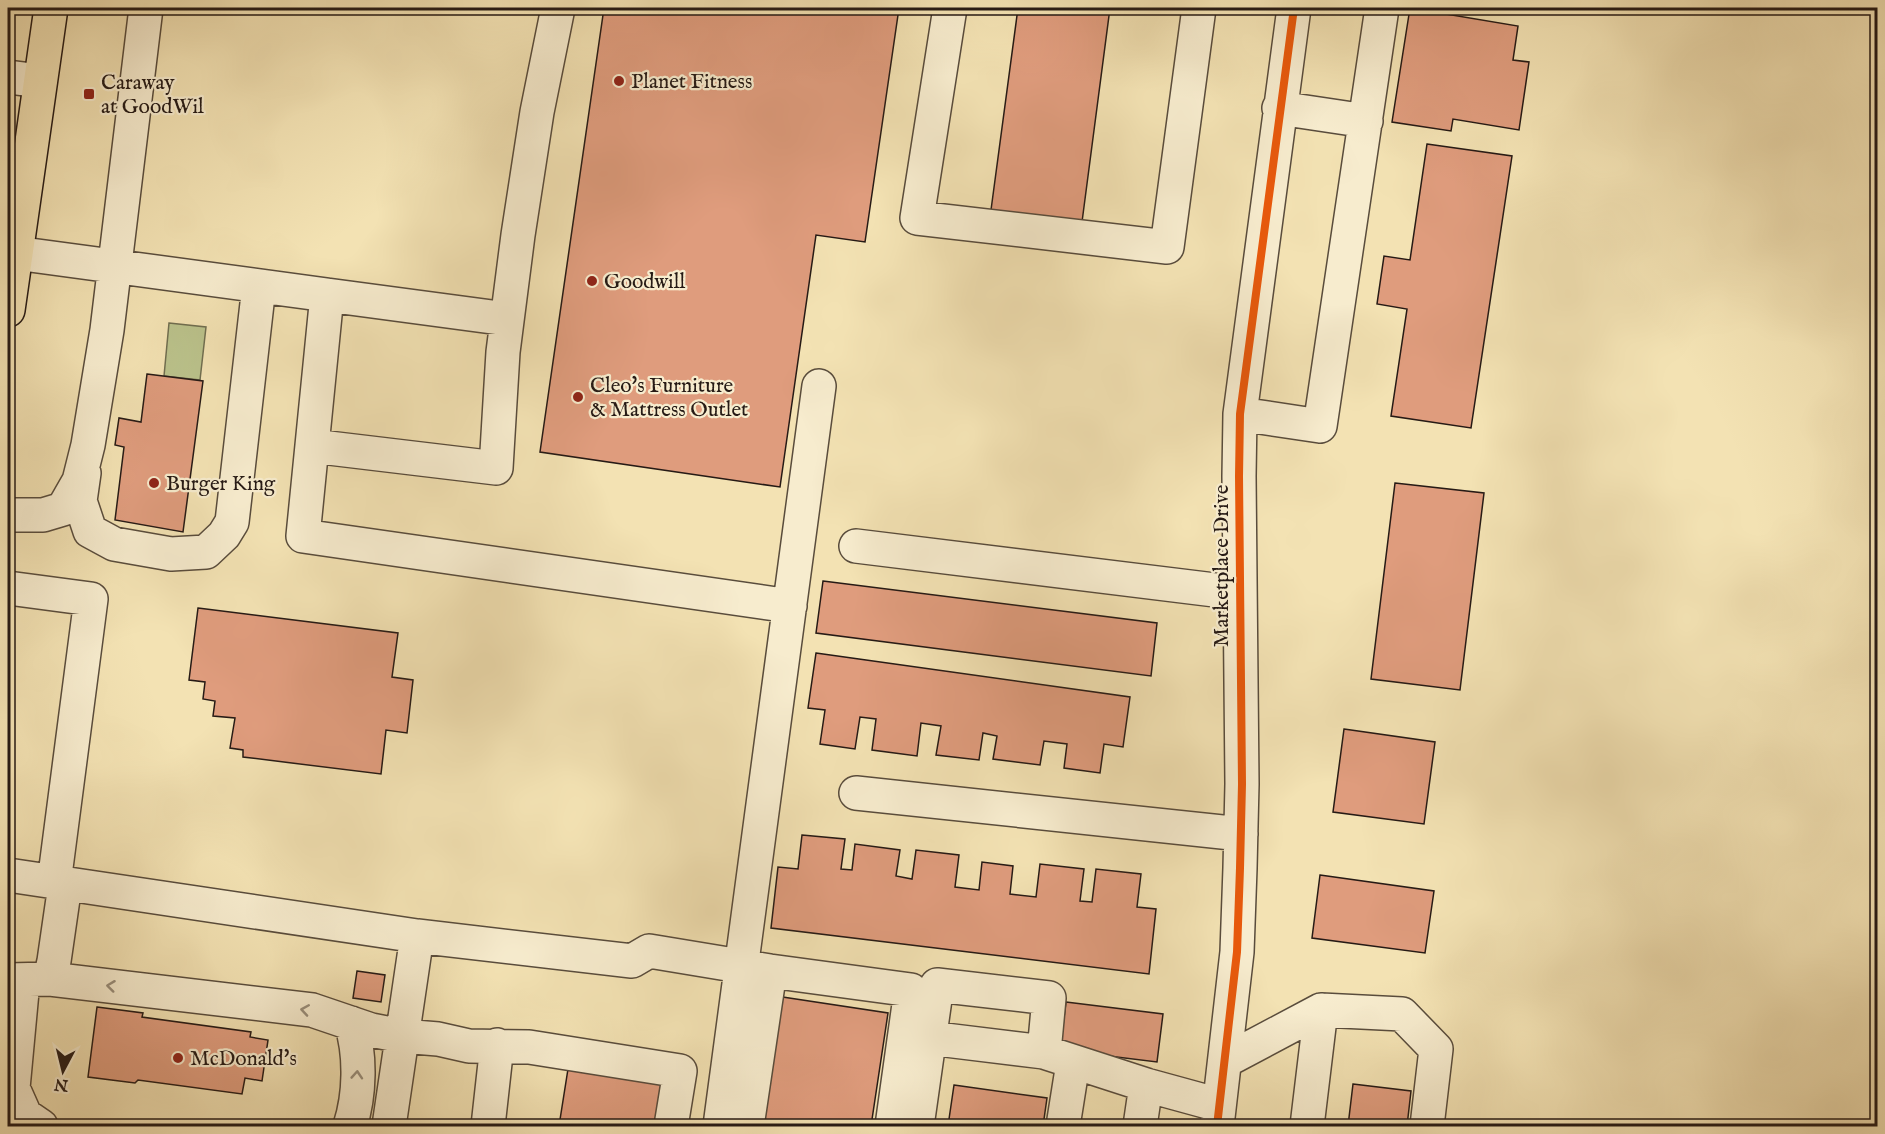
<svg xmlns="http://www.w3.org/2000/svg" width="1885" height="1134" viewBox="0 0 1885 1134" font-family="'IM FELL English',serif">
<style>
.green{fill:#bbc38c;stroke:#706e50;stroke-width:1.5}
.building{fill:#df9c7d;stroke:#261a15;stroke-width:1.5}
.lines{fill:none;stroke-linecap:round;stroke-linejoin:round}
.minor-casing{stroke:#594c3c;stroke-width:36}
.major-casing{stroke:#261a15;stroke-width:36}
.minor{stroke:#f7ecce;stroke-width:33}
.major{stroke:#f3e2b3;stroke-width:33}
.cycleway-casing{stroke:#f7ecce;stroke-width:11}
.cycleway{stroke:#e8590c;stroke-width:8}
.oneway{stroke:#998e7b}
.poi-dot{fill:#8f2418;stroke:#f7ecce;stroke-width:2}
.labels{text-anchor:middle;stroke-width:4.5;stroke-linejoin:round;paint-order:stroke}
.poi-label{font-size:21px;fill:#261a15;stroke:#f7ecce;text-anchor:start}
.street-label{font-size:21px;fill:#261a15;stroke:#f7ecce}
</style>
<rect width="100%" height="100%" fill="#f3e2b3"/>
<filter id="stains"><feTurbulence type="fractalNoise" baseFrequency=".00333" numOctaves="4"/><feColorMatrix values="0 0 0 0 .2 0 0 0 0 .09 0 0 0 0 .02 0 0 0 .5 -.17"/></filter>
<radialGradient id="worn" r=".72"><stop offset=".6" stop-color="#630" stop-opacity="0"/><stop offset="1" stop-color="#630" stop-opacity=".3"/></radialGradient>
<!-- green -->
<path class="green" d="M169 323 206 327 200 380 164 376Z"/>
<!-- building -->
<path class="building" d="M604 8H899L865 242 816 235 780 487 540 452Z
M1018 8H1110L1082 222 991 210Z
M1410 8 1518 26 1513 60 1529 62 1519 130 1453 119 1451 131 1392 122Z
M1427 144 1512 156 1471 428 1391 416 1407 309 1377 304 1384 256 1410 260Z
M147 374 203 381 183 532 115 520 124 447 115 445 119 418 141 422Z
M1395 483 1484 493 1460 690 1371 679Z
M823 581 1157 623 1151 676 816 633Z
M198 608 398 633 392 677 413 680 407 733 386 730 381 774 243 757V750L230 748 235 718 213 716 215 701 203 699 205 682 189 680Z
M816 653 1130 697 1123 747 1104 744 1100 773 1064 768 1067 744 1044 741 1040 765 993 759 997 736 983 733 979 760 936 755 941 726 921 723 917 756 872 750 876 719 860 717 855 749 820 744 825 710 808 708Z
M1344 729 1435 742 1424 824 1333 812Z
M802 835 845 839 841 869 852 870 855 844 900 850 896 876 912 879 916 850 959 855 955 887 979 890 982 862 1013 866 1010 894 1036 897 1040 864 1084 869 1080 901 1092 902 1096 869 1141 874 1137 907 1156 909 1149 974 771 928 778 867 798 869Z
M1320 875 1434 891 1425 953 1312 938Z
M357 971 385 975 381 1002 353 998Z
M776 996 888 1013 871 1126H806L758 1119Z
M1066 1002 1163 1014 1157 1062 1060 1050Z
M97 1007 143 1013 142 1017 251 1032 250 1037 268 1040 262 1081 245 1078 242 1094 138 1080 135 1083 88 1077Z
M568 1069 669 1084 663 1126H559Z
M1353 1084 1411 1091 1407 1126H1348Z
M954 1085 1047 1098 1043 1126H948Z"/>
<g class="lines">
<!-- minor casing -->
<g class="minor-casing">
<path id="minor" d="M950 8 917 218 1167 247 1199 8
M8 77 40 81
M1279 108 1366 121
M8 252 327 295 303 536 790 606
M327 295 507 319
M1240 414 1320 426 1382 8
M312 446 496 468 503 352 518 235 537 112 558 8
M84 473 80 501 90 531 114 544 171 554 206 552 224 535 232 522 259 286
M8 515H43L63 509 79 481 88 445 107 330 146 8
M856 546 1239 593
M8 588 91 599 54 883
M856 793 1241 834
M8 875 417 936 632 961 649 951 770 971 911 990 892 1126
M50 979 54 961 65 885
M8 980 50 979 312 1010 371 1030 402 1036 438 1039 469 1046 529 1047 680 1071 671 1126
M23 981 13 1088 25 1115 41 1126
M1044 1052 1146 1085
M1225 1061 1321 1010 1402 1014 1436 1049 1427 1126
M350 1126C360 1095 361 1055 351 1023
M389 1126 417 936
M488 1126 497 1045
M720 1126 819 386
M747 1126 770 971
M917 1126 937 985 1049 998 1044 1052 929 1038
M1063 1126 1073 1063
M1140 1126 1146 1085 1219 1105
M1217 1126 1237 952 1240 868 1242 784 1239 476 1240 414 1294 8
M1307 1126 1321 1010"/>
</g>
<!-- major casing -->
<g class="major-casing">
<path id="major" d="M8 310 51 8"/>
</g>
<!-- minor -->
<use href="#minor" class="minor"/>
<!-- major -->
<use href="#major" class="major"/>
<!-- cycleway casing -->
<g class="cycleway-casing">
<path id="cycleway" d="M1217 1126 1237 952 1240 868 1242 784 1239 476 1240 414 1294 8"/>
</g>
<!-- cycleway -->
<use href="#cycleway" class="cycleway"/>
</g>
<!-- one-way arrows -->
<defs><path id="oneway-chevron" d="M-2-3.5L2.5 0L-2 3.5" fill="none" stroke-width="1.6" stroke-linecap="round" stroke-linejoin="round" transform="scale(1.5)"/></defs>
<g class="oneway">
<use href="#oneway-chevron" transform="translate(111 986) rotate(-173)"/>
<use href="#oneway-chevron" transform="translate(305 1010) rotate(-171)"/>
<use href="#oneway-chevron" transform="translate(357 1075) rotate(-86)"/>
</g>
<!-- markers -->
<g class="poi-dot">
<circle cx="619" cy="81" r="6"/>
<rect x="83" y="88" width="12" height="12" rx="3"/>
<circle cx="592" cy="281" r="6"/>
<circle cx="578" cy="397" r="6"/>
<circle cx="154" cy="483" r="6"/>
<circle cx="178" cy="1058" r="6"/>
</g>
<g class="labels">
<!-- poi labels -->
<g class="poi-label">
<text x="631" y="88">Planet Fitness</text>
<text x="101" y="89">Caraway<tspan x="101" dy="24">at GoodWil</tspan></text>
<text x="604" y="288">Goodwill</text>
<text x="590" y="392">Cleo's Furniture<tspan x="590" dy="24">&amp; Mattress Outlet</tspan></text>
<text x="166" y="490">Burger King</text>
<text x="190" y="1065">McDonald's</text>
</g>
<!-- street labels -->
<g class="street-label">
<text transform="translate(1221 566) rotate(-90)" y="7">Marketplace Drive</text>
</g>
</g>
<!-- margin -->
<rect width="1885" height="1134" fill="none" stroke="#f3e2b3" stroke-width="30"/>
<rect x="9" y="9" width="1867" height="1116" fill="none" stroke="#261a15" stroke-width="3"/>
<rect x="15" y="15" width="1855" height="1104" fill="none" stroke="#261a15" stroke-width="1.5"/>
<!-- north arrow -->
<g transform="translate(63 1071) rotate(187)" stroke="#f7ecce" stroke-width="4.5" paint-order="stroke">
<path d="M0-4.5L10 22L0 15L-10 22Z" fill="#261a15"/>
<text y="-9" font-size="16" font-weight="bold" text-anchor="middle" fill="#261a15">N</text>
</g>
<rect width="100%" height="100%" filter="url(#stains)"/>
<rect width="100%" height="100%" fill="url(#worn)"/>
</svg>
